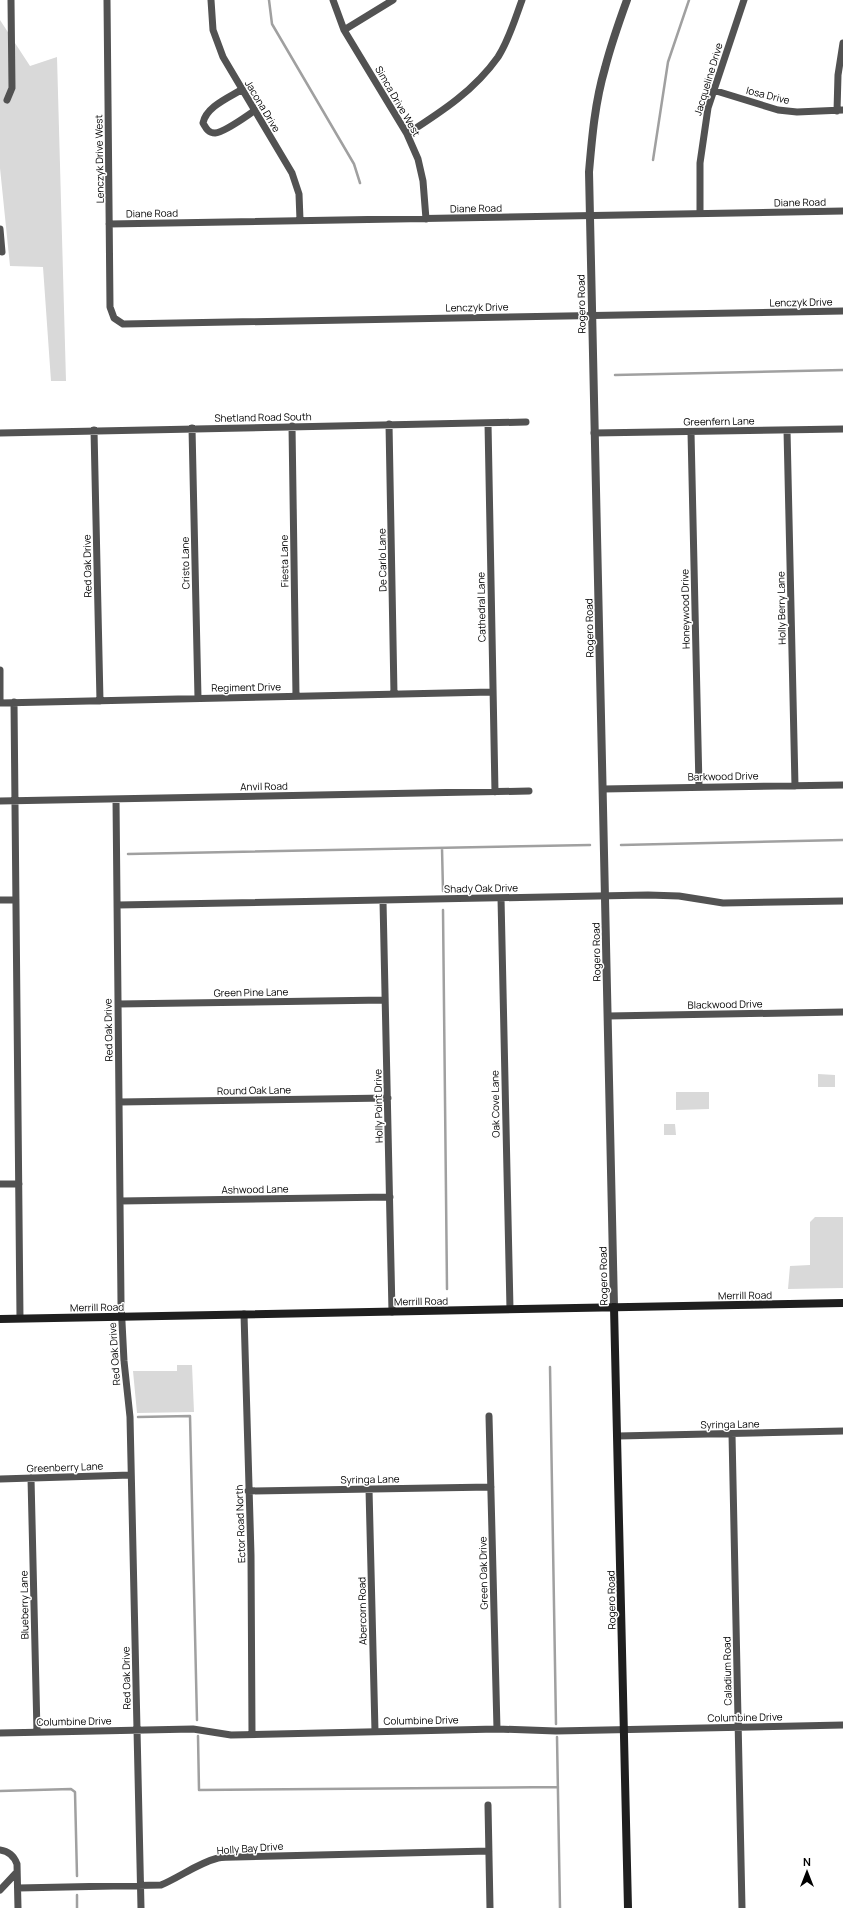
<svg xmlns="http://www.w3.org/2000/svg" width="843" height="1908" viewBox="0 0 843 1908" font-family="Manrope,sans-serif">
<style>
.green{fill:#d9d9d9}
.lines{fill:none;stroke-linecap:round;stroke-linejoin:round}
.stream{stroke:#a0a0a0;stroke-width:2.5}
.minor{stroke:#525252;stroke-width:7}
.tertiary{stroke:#525252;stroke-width:8}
.secondary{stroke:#1f1f1f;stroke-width:8}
.labels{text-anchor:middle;stroke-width:3;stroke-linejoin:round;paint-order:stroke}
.street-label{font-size:10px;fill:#000;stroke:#fff}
</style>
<rect width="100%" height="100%" fill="#fff"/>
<!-- green -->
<path class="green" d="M0 20 30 66 57 57 66 381H51L43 267 10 266 0 168Z
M818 1074 835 1075V1087H818Z
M676 1092H709V1109L676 1110Z
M664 1124H675L676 1135H664Z
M815 1217H843V1288L788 1289 790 1266 810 1265V1222Z
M177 1365H192L194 1412 137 1413 133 1371H177Z"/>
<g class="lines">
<!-- stream -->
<path class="stream" d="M269 0 272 24 354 164 360 183
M653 160 668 62 689 0
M615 375 843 370
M621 845 843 840
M442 848 443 891
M128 854 590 845
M443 910 447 1289
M550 1367 556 1724
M138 1417 190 1416 197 1720
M198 1736 199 1790 558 1787
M557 1737 560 1908
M0 1791 71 1789 75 1792 77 1876
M77 1895V1908"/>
<!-- minor -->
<path class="minor" d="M107 0 110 307 114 318 123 324 843 311
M211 0 213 30 223 57 292 173 299 194 300 220
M333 0 344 30 407 134 418 159 423 181 426 219
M344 30 393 0
M241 90C228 98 206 107 203 123 206 128 208 133 215 133 225 132 245 117 254 111
M713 90 778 110 797 112 843 110
M7 100 12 88 11 0
M837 111 838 75 843 43
M407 134C441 112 474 91 498 57 509 40 515 19 522 0
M700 213V163L708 108 744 0
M109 224 843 211
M0 229 2 252
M488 423 495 792
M389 424 394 694
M292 426 296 696
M192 428 198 698
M94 430 100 701
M787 430 795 786
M691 432 699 787
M0 433 526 422
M594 433 843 429
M0 670V703
M14 702 20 1318
M0 703 492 692
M603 789 843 785
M116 799 121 1303 124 1361 130 1417 141 1908
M0 801 529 791
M501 898 510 1309
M0 900H16
M383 901 392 1312
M118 905 648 895 679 896 723 903 843 901
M118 1004 385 1000
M608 1016 843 1012
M119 1102 388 1098
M0 1184H19
M120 1201 390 1197
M244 1314 251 1555 252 1734
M489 1416 497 1729
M732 1434 742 1908
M618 1436 843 1431
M31 1478 37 1732
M0 1479 131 1475
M369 1489 375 1731
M248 1491 491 1487
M0 1733 193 1729 231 1735 497 1729 556 1731 843 1725
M488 1805 490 1908
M0 1850C8 1851 14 1856 17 1864L18 1908
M18 1888 161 1885C180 1877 198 1863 218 1858 224 1857 230 1857 236 1857L489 1851
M0 1890 17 1872"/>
<!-- tertiary -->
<path class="tertiary" d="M614 1307 589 172C592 137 595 102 605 68 611 45 619 22 627 0"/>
<!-- secondary -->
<path class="secondary" d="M614 1307 628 1908
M0 1319 843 1303"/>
</g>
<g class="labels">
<!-- street labels -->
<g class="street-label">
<text transform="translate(708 79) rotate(-73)" y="4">Jacqueline Drive</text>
<text transform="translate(768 95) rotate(14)" y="4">Iosa Drive</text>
<text transform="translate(398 101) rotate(60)" y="4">Simca Drive West</text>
<text transform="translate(263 106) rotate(59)" y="4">Jacona Drive</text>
<text transform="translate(99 159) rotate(-91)" y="4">Lenczyk Drive West</text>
<text transform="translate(800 202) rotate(-1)" y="4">Diane Road</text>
<text transform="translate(476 208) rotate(-1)" y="4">Diane Road</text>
<text transform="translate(152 213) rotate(-1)" y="4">Diane Road</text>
<text transform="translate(801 302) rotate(-1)" y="4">Lenczyk Drive</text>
<text transform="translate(581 304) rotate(-91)" y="4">Rogero Road</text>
<text transform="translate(477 307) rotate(-1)" y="4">Lenczyk Drive</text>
<text transform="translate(263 417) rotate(-1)" y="4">Shetland Road South</text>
<text transform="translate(719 421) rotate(-1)" y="4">Greenfern Lane</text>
<text transform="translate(382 560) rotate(-91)" y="4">De Carlo Lane</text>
<text transform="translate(284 561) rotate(-91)" y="4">Fiesta Lane</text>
<text transform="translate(185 563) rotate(-91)" y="4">Cristo Lane</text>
<text transform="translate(87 566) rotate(-91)" y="4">Red Oak Drive</text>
<text transform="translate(481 607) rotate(-91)" y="4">Cathedral Lane</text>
<text transform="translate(781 608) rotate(-91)" y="4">Holly Berry Lane</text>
<text transform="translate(685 609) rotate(-91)" y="4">Honeywood Drive</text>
<text transform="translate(589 628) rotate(-91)" y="4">Rogero Road</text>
<text transform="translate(246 687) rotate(-1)" y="4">Regiment Drive</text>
<text transform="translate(723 776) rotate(-1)" y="4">Barkwood Drive</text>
<text transform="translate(264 786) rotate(-1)" y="4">Anvil Road</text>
<text transform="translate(481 888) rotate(-1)" y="4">Shady Oak Drive</text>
<text transform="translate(596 952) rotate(-91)" y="4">Rogero Road</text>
<text transform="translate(251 992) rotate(-1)" y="4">Green Pine Lane</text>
<text transform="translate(725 1004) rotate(-1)" y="4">Blackwood Drive</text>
<text transform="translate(108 1030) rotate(-91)" y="4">Red Oak Drive</text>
<text transform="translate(254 1090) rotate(-1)" y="4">Round Oak Lane</text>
<text transform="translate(495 1104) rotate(-91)" y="4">Oak Cove Lane</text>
<text transform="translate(378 1106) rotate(-91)" y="4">Holly Point Drive</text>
<text transform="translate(255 1189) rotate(-1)" y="4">Ashwood Lane</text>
<text transform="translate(603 1276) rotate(-91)" y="4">Rogero Road</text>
<text transform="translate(745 1295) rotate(-1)" y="4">Merrill Road</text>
<text transform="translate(421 1301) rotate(-1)" y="4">Merrill Road</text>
<text transform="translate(97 1307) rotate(-1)" y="4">Merrill Road</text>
<text transform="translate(114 1354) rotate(-94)" y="4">Red Oak Drive</text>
<text transform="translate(730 1424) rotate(-1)" y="4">Syringa Lane</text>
<text transform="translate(65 1467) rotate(-2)" y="4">Greenberry Lane</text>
<text transform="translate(370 1479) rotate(-1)" y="4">Syringa Lane</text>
<text transform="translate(240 1524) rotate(-92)" y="4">Ector Road North</text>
<text transform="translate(483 1573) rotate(-91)" y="4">Green Oak Drive</text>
<text transform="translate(611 1600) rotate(-91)" y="4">Rogero Road</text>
<text transform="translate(24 1605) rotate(-91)" y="4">Blueberry Lane</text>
<text transform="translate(362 1611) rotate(-91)" y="4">Abercorn Road</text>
<text transform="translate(727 1671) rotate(-91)" y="4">Caladium Road</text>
<text transform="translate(126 1678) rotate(-91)" y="4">Red Oak Drive</text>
<text transform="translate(745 1717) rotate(-1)" y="4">Columbine Drive</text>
<text transform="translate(421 1720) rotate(-1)" y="4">Columbine Drive</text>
<text transform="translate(74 1721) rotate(-1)" y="4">Columbine Drive</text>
<text transform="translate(250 1848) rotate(-4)" y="4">Holly Bay Drive</text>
</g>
</g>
<!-- north arrow -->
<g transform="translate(807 1872)" stroke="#ffffff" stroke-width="3" paint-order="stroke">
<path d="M0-3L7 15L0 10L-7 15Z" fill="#000000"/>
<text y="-6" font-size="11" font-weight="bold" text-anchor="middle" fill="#000000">N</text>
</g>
</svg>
